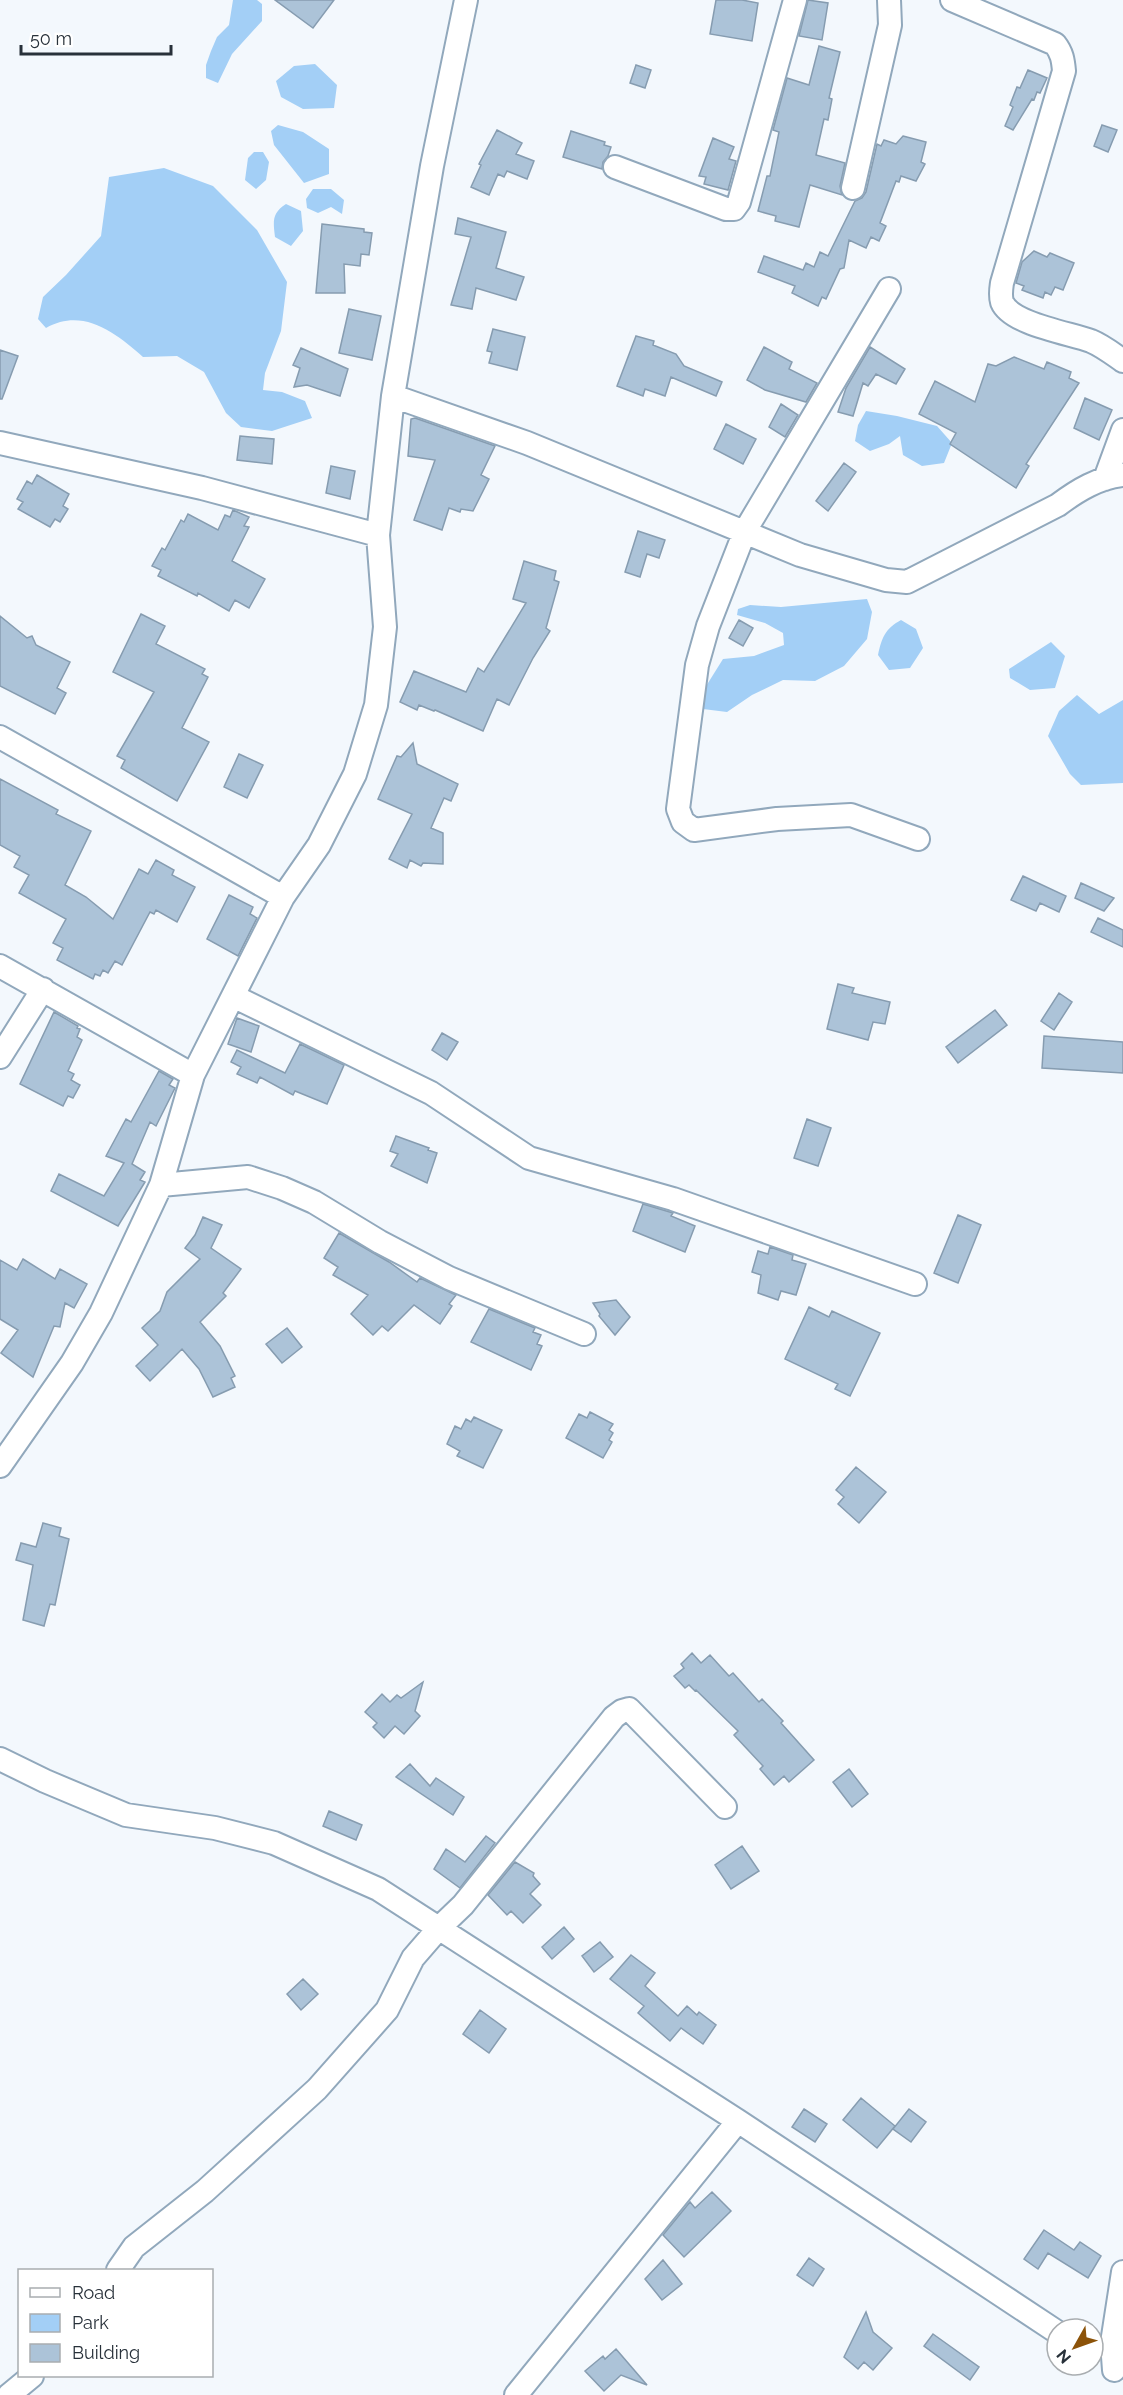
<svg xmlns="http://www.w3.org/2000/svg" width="1123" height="2395" viewBox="0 0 1123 2395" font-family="Raleway,sans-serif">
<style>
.green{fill:#a3cff6}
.building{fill:#acc3d8;stroke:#869cb0;stroke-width:1.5}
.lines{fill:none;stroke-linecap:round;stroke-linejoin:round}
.minor-casing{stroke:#91a8bc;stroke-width:26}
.minor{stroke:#fff;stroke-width:22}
</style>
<rect width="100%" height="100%" fill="#f3f8fd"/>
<!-- green -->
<path class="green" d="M233 0H257L262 4V21L232 54 218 83 206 78V65L211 51 217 37 229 25Z
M315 64 337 85 334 108 303 109 281 97 276 81 294 66Z
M278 125 303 132 329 149V174L304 183 274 145 271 131Z
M254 152H263L269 162 266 180 256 189 245 180 248 158Z
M164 168 213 186 257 230 287 282 281 331 265 373 263 390 282 392 305 401 312 418 272 431 241 427 226 413 204 372 177 356 143 357C116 333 83 307 46 328L38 319 43 297 66 275 101 236 109 177Z
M313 189H331L344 200 342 214 331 207 318 213 307 208 306 199Z
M286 204 301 211 303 231 291 246 275 237C273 221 272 213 286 204Z
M866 411 897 416 937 426 952 443 944 463 922 466 903 455 900 436 889 444 870 451 855 441 858 425Z
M867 599 872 612 867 639 844 666 815 681 783 680 752 695 727 712 703 709V691L723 659 754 656 784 645 783 633 765 623 737 615 738 609 750 605 781 607Z
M901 620 916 629 923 648 910 668 889 670 878 655C882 637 885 629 901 620Z
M1051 642 1065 656 1055 688 1030 690 1010 678 1009 669Z
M1077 695 1099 714 1123 700V783L1081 785 1070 774 1048 736 1059 711Z"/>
<!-- building -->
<path class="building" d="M275 0H334L313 28Z
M716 0H742L758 3 752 41 710 34Z
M808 0 828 3 822 40 799 36Z
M819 46 840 52 829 98 832 99 828 120 824 119 816 155 845 163 840 186 842 195 810 185 799 227 775 221 776 216 758 211 767 176H770L779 132 773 130 787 78 809 85Z
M636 65 651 70 645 88 630 83Z
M1028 70 1047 78 1040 93 1037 92 1034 100 1032 99 1013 130 1005 126 1013 107 1010 105 1017 87 1020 88Z
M1102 125 1117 130 1108 152 1094 146Z
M497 130 522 143 516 154 534 161 527 179 507 171 504 177 498 174 489 195 471 187 481 165 479 164Z
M571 131 605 142 604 145 611 147 608 156 603 162 602 169 563 157Z
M903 136 926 142 921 162 925 164 916 181 901 176 899 182 896 181 880 223 886 226 879 241 871 237 866 248 849 240 844 268 840 269 826 299 822 297 818 306 792 293 795 286 758 272 764 256 803 270 806 263 814 267 820 252 828 256 855 201 862 198 866 192 877 144 881 146 884 140 896 144Z
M713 138 734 147 729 159 736 161 728 190 704 184 706 177 699 176Z
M458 218 506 232 496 268 524 277 516 300 476 288 472 309 451 305 471 237 455 234Z
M322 224 364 229V232L372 233 369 255 361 254 360 266 344 264 345 293H316Z
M1034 251 1047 257 1050 253 1074 263 1063 290 1055 287 1051 295 1045 292 1043 298 1022 290 1024 286 1016 283 1022 262Z
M349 309 381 316 372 360 339 353Z
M493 329 525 337 517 370 489 363 492 352 487 351Z
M636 336 654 341 653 345 676 354 684 366 722 382 716 396 671 377 665 396 645 389 643 396 617 386Z
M764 347 792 362 789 369 817 383 806 402 765 390 747 380Z
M870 347 905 369 896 384 876 374 868 386 863 383 853 416 838 412 846 388Z
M301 348 348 369 340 396 307 385 294 387 300 368 293 365Z
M0 350 18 356 2 399H0Z
M1014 357 1044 369 1047 362 1071 372 1069 378 1079 383 1026 464 1029 466 1016 488 950 444 956 433 919 414 935 381 975 402 988 364 996 366Z
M1085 398 1112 410 1099 440 1074 428Z
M781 404 798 415 785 437 769 427Z
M415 418 495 446 481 475 489 479 473 511 461 509 460 512 449 508 442 530 414 520 435 460 408 456 411 419Z
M726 424 756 439 743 464 714 449Z
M240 436 274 439 272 464 237 460Z
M844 463 856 472 828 511 816 501Z
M331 466 355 471 350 499 326 493Z
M37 475 69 494 63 506 68 509 60 522 55 519 50 527 18 509 23 502 17 499 27 481 32 484Z
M233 510 249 517 244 526 249 527 232 561 265 579 249 608 235 600 229 611 198 593 197 596 158 576 161 570 152 566 162 548 165 550 181 520 184 522 188 514 218 530 225 515 230 517Z
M638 531 665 540 659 558 647 554 640 577 625 572Z
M524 561 556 571 554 580 559 582 546 628 550 631 533 658 509 705 497 699 483 731 435 710 434 711 419 705 417 710 400 702 414 671 466 692 478 668 484 672 526 603 513 599Z
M141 614 165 626 156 644 205 669 202 674 208 677 182 728 209 742 177 801 121 768 125 760 117 756 154 692 113 672Z
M0 616 27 638 32 636 36 645 70 662 57 688 66 693 55 714 0 686Z
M739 620 753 628 743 646 729 638Z
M413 743 417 764 458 784 451 801 444 798 431 828 443 833V864L423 863 421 866 410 860 407 868 389 859 412 814 378 799 397 756 401 757Z
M239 754 263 765 247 798 224 787Z
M0 779 58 810 56 814 91 831 65 885 86 897 113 919 139 869 148 874 156 860 174 870 172 875 195 887 177 922 156 910 154 914 150 912 122 965 115 961 108 973 103 970 100 976 95 974 93 979 57 960 63 948 53 943 66 919 19 893 29 875 14 867 20 856 0 845Z
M1023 876 1066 896 1059 912 1040 903 1036 911 1011 900Z
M1081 883 1114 898 1104 911 1075 898Z
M229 895 253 907 250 914 257 918 238 956 207 939Z
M1098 918 1123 930V947L1091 932Z
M838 984 854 988 852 993 890 1002 885 1024 873 1022 868 1040 827 1029Z
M1059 993 1072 1002 1054 1030 1041 1021Z
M995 1010 1007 1025 958 1063 946 1047Z
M54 1012 78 1026 77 1028 80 1029 77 1037 82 1040 68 1071 74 1074 71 1080 80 1085 73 1098 68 1096 63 1106 20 1084Z
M237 1018 259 1026 251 1052 228 1044Z
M442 1033 458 1042 447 1060 432 1050Z
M1044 1036 1123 1042V1073L1042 1068Z
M300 1044 344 1065 327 1104 295 1091 293 1095 260 1077 257 1083 237 1074 241 1067 231 1062 237 1050 285 1073Z
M159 1071 173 1079 169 1085 175 1088 156 1126 150 1122 132 1164 145 1172 140 1180 145 1182 118 1226 51 1191 59 1174 104 1196 124 1163 106 1156 126 1119 131 1122Z
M807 1119 831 1128 818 1166 794 1158Z
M396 1136 429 1148 428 1150 437 1153 427 1183 391 1166 398 1154 390 1151Z
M643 1204 673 1213 671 1216 695 1226 685 1252 633 1231Z
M958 1215 981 1225 958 1283 934 1273Z
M203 1217 222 1225 211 1248 241 1269 223 1293 226 1296 200 1322 220 1346 235 1376 231 1378 235 1387 213 1397 199 1369 182 1349 150 1381 136 1366 158 1345 142 1328 160 1311 167 1292 200 1259 185 1248 195 1235Z
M339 1233 389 1262 417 1282 420 1278 456 1295 449 1304 452 1306 440 1324 414 1305 388 1331 382 1326 373 1335 351 1314 368 1295 333 1275 338 1267 324 1258Z
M770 1247 793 1255 792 1260 806 1264 796 1295 781 1291 778 1300 758 1293 761 1275 752 1272 758 1251 768 1254Z
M23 1259 55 1279 60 1269 87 1284 74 1308 65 1303 60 1327 54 1326 33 1377 1 1353 18 1330 0 1319V1260L17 1270Z
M616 1300 630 1317 615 1335 599 1316 600 1314 593 1303Z
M809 1307 829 1317 832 1311 880 1333 850 1396 835 1389 838 1384 785 1359Z
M489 1309 535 1328 533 1332 541 1335 537 1344 542 1346 531 1370 471 1342Z
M287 1328 302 1347 282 1363 266 1344Z
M590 1412 613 1424 609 1430 613 1433 609 1440 612 1442 603 1458 566 1438 579 1414 587 1418Z
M474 1417 502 1430 483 1468 457 1456 460 1451 447 1444 455 1426 461 1429 466 1419 471 1422Z
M856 1467 886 1492 859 1523 838 1504 844 1497 836 1490Z
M43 1523 61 1528 59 1536 69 1539 55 1605 50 1604 44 1626 23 1620 33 1565 16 1560 21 1543 36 1547Z
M692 1653 701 1663 710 1655 729 1676 733 1673 759 1702 762 1699 783 1721 781 1723 814 1760 789 1782 784 1776 774 1785 760 1769 763 1766 734 1735 738 1731 696 1690 695 1691 689 1685 685 1688 674 1676 684 1668 681 1664Z
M423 1682 415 1711 420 1716 404 1734 395 1726 384 1738 373 1727 377 1723 365 1712 382 1694 390 1702 397 1695 401 1698Z
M410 1764 430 1786 436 1778 464 1797 453 1815 396 1777Z
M849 1769 868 1794 852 1807 833 1782Z
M329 1811 362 1825 356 1840 323 1826Z
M486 1836 495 1843 460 1888 434 1869 446 1849 465 1862Z
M742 1846 759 1871 731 1889 715 1865Z
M515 1862 534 1873 533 1876 540 1884 530 1894 541 1905 523 1923 511 1911 507 1915 488 1895Z
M564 1927 574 1939 552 1959 542 1947Z
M600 1942 613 1957 594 1972 582 1956Z
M631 1955 655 1973 645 1986 678 2016 687 2006 697 2015 699 2012 716 2025 703 2044 681 2028 670 2041 638 2013 644 2006 610 1979Z
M303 1979 318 1994 301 2010 287 1994Z
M480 2010 506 2029 489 2053 463 2034Z
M861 2098 895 2126 877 2148 843 2120Z
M804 2109 827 2124 815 2142 792 2127Z
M909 2109 926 2122 911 2142 893 2129Z
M712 2192 731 2211 684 2257 663 2235 690 2202 695 2208Z
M1044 2230 1074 2250 1080 2242 1101 2256 1088 2278 1048 2253 1038 2269 1024 2259Z
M809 2258 824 2269 813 2286 797 2275Z
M663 2260 682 2284 662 2300 645 2279Z
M866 2312 873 2332 892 2348 873 2370 864 2362 858 2369 844 2357Z
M933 2334 979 2367 970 2380 924 2346Z
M616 2349 647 2385 621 2375 604 2391 585 2371 603 2356 605 2359Z"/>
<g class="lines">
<!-- minor casing -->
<g class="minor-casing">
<path id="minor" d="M952 0 1055 44C1062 53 1063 60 1064 71L1002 283C1001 290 1000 295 1002 302 1011 324 1069 333 1091 341 1103 346 1113 354 1123 361
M615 167 726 209H734L739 202 795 0
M853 188 890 25 889 0
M889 289 745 531 708 626 697 665 678 809 683 822 694 830 777 819 851 815 918 839
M393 396 527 443 800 555 886 580 907 582 1058 505C1078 490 1098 478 1123 475
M0 443 202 488 378 535
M1105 479 1123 430
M0 737 283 897
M0 966 193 1075
M233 996 431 1093 529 1158 673 1199 915 1284
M0 1057 43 989
M161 1185 248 1177 282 1188 314 1202 380 1242 449 1278 584 1334
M0 1466 72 1363 101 1313 161 1185 193 1075 283 897 319 845 355 774 376 705 385 627 378 535 393 396 432 166 466 0
M0 1759 45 1781 126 1815 215 1828 274 1843 378 1889 738 2121 1057 2332
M118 2270 134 2247 205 2191 317 2089 387 2010 413 1958 439 1928 463 1905 614 1717 622 1711 629 1709 725 1807
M1114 2370 1112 2343 1123 2272
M9 2395 32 2376
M516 2395 738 2121"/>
</g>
<!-- minor -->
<use href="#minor" class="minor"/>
</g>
<!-- legend -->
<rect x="18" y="2269" width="195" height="108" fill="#ffffff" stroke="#a9adb0" stroke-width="1.5"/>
<rect x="30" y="2288" width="30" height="9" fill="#ffffff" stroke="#a9adb0" stroke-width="1.5"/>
<text x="72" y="2299" font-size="18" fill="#28313a">Road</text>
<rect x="30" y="2314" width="30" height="18" fill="#a3cff6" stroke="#a9adb0" stroke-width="1.5"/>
<text x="72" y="2329" font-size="18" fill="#28313a">Park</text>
<rect x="30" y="2344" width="30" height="18" fill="#acc3d8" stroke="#a9adb0" stroke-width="1.5"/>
<text x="72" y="2359" font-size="18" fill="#28313a">Building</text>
<!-- north arrow -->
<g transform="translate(1075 2347) rotate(230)"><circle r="28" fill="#ffffff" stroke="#a9adb0" stroke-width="1.5"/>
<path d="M0-4.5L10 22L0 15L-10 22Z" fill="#8c5309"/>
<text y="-9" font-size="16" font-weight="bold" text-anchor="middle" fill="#28313a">N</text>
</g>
<!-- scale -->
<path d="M21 45v9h150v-9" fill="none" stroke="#28313a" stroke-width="3"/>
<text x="30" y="45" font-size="18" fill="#28313a" stroke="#ffffff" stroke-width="4.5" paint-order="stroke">50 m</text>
</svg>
